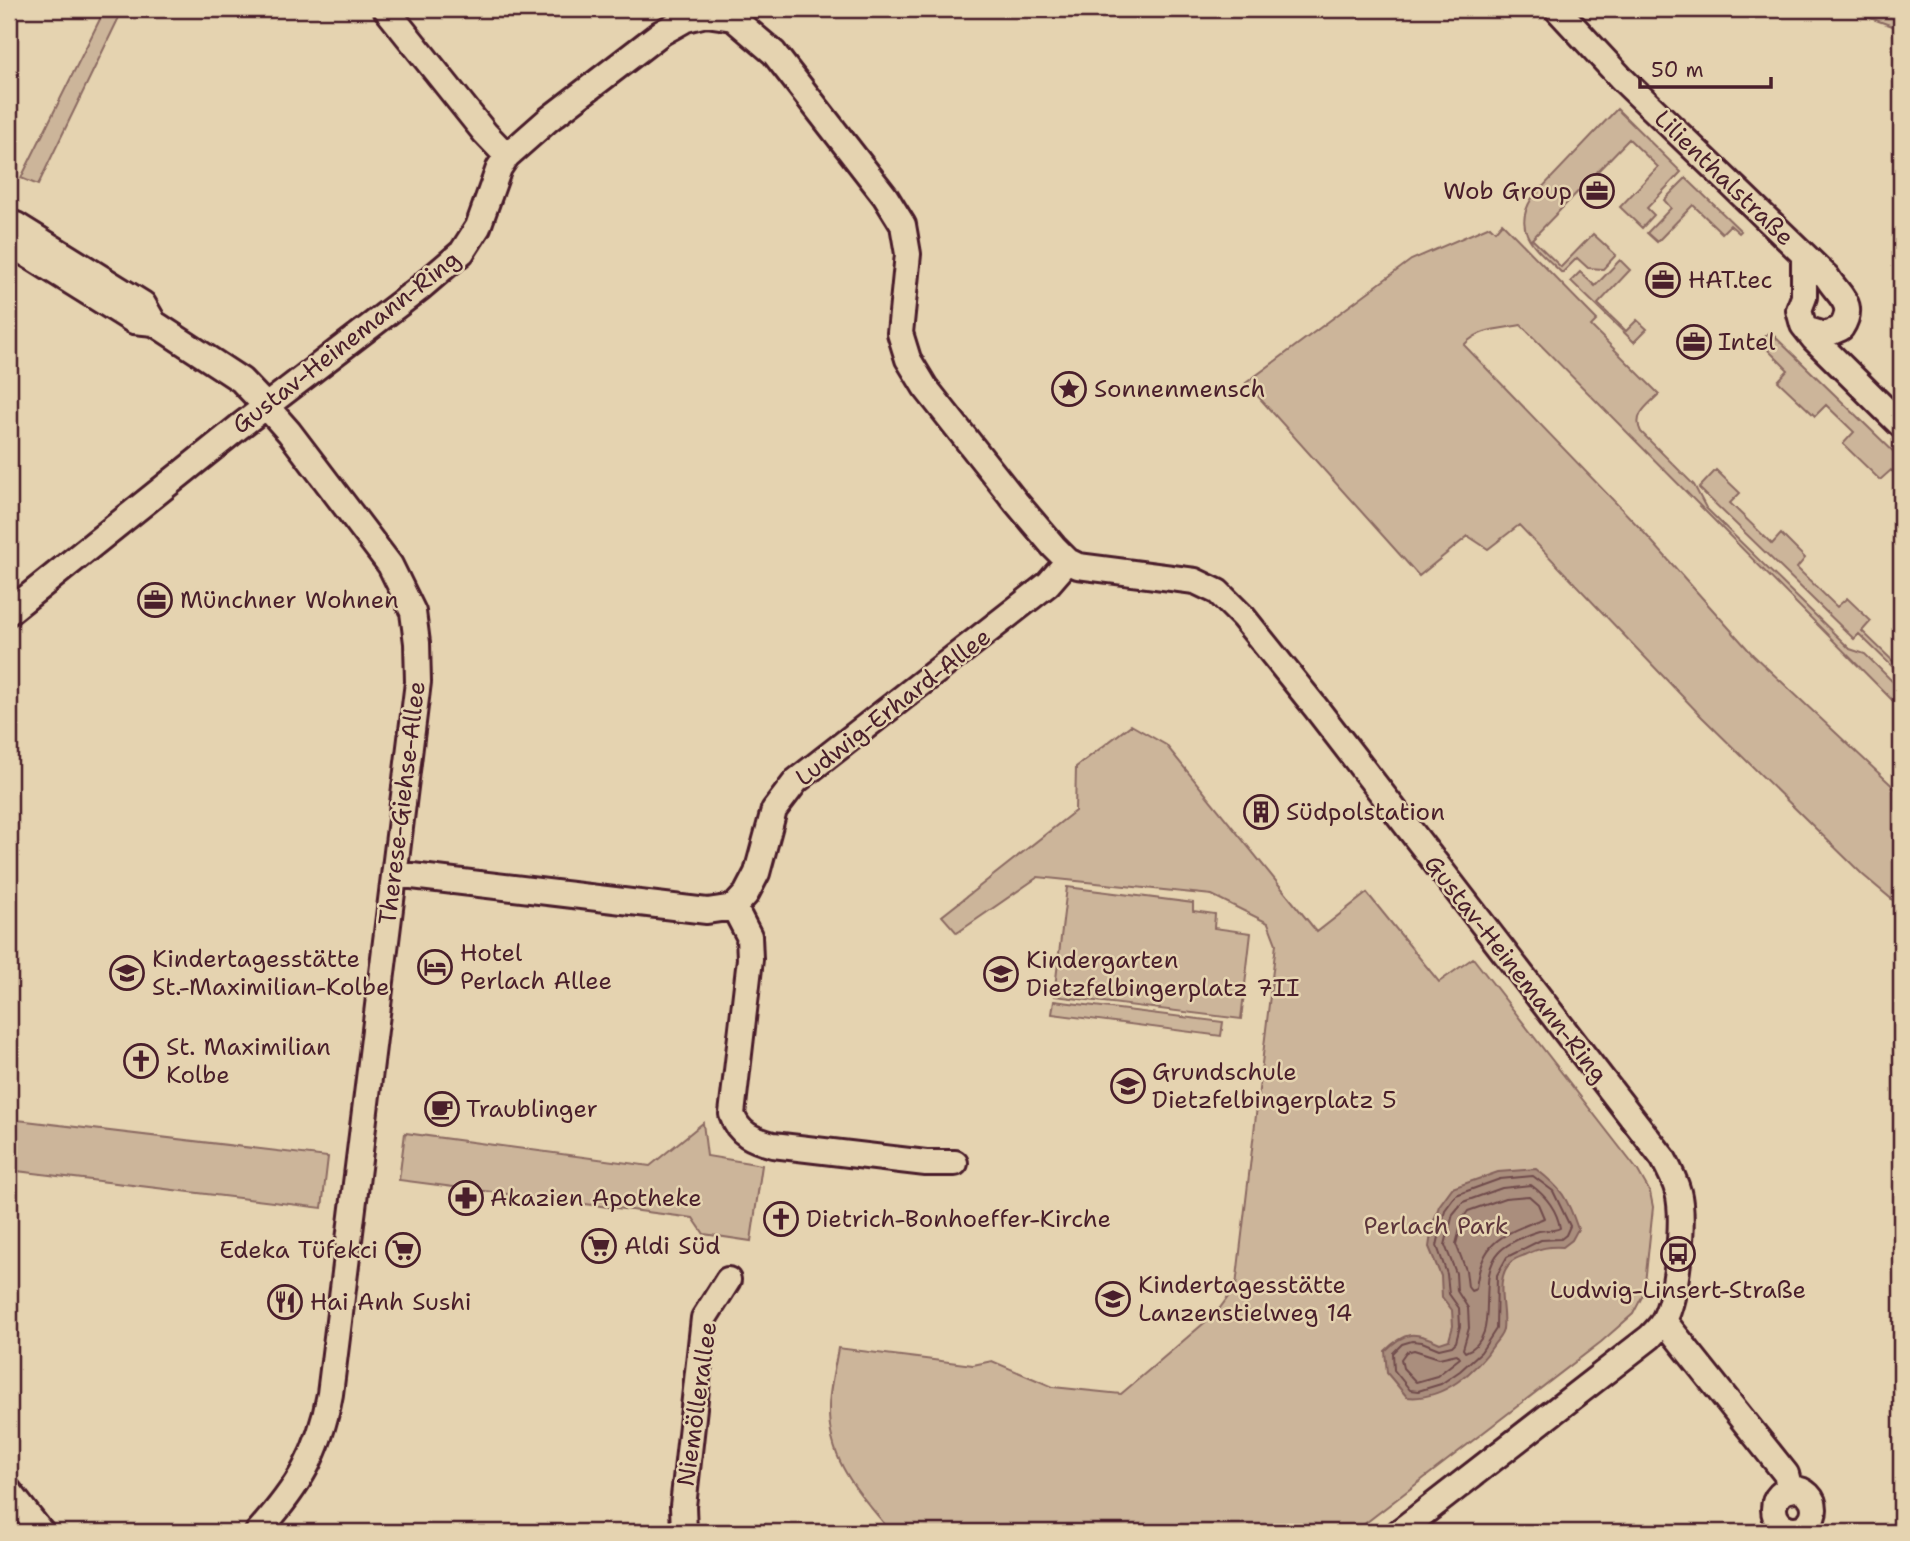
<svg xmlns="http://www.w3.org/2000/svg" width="1910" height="1541" viewBox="0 0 1910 1541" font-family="'Shantell Sans',sans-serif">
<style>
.green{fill:#ccb59a;stroke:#8b6a62;stroke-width:2}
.water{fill:#aa8e7d;stroke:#84625c;stroke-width:2}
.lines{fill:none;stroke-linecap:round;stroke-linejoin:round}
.shore{stroke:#704b4c;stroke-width:2}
.minor-casing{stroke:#4a1f2b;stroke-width:30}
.minor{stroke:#e5d3b0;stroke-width:24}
.labels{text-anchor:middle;stroke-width:5;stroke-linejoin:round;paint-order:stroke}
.street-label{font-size:24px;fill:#4a1f2b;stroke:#e5d3b0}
.poi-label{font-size:24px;fill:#4a1f2b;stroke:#e5d3b0;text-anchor:start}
.park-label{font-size:24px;fill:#5e363c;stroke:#e5d3b0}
</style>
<rect width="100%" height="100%" fill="#e5d3b0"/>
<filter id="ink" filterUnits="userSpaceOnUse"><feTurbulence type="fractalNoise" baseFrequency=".0143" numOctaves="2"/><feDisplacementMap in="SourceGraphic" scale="14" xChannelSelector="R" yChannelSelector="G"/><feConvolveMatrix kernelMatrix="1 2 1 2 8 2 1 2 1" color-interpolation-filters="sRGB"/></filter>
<g filter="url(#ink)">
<!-- green -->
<path class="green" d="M105 9H123L38 185 21 178Z
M1845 9H1901V29Z
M1617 109 1681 172 1647 208 1654 215 1642 228 1620 207 1658 167 1629 139 1532 239 1561 267 1593 234 1616 255 1603 269 1588 268 1577 258 1562 273C1539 250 1510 233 1532 198Z
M1686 178 1741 231 1739 233 1730 225 1722 233 1693 205 1657 242 1647 233 1671 208 1664 200Z
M1502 223 1597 320 1591 326 1659 394C1648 405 1632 415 1641 432L1694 485 1706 508 1850 649 1865 654 1901 690V709L1521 325C1501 329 1479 328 1464 345L1639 527 1753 655 1901 794V907L1863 875 1702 717 1519 525 1488 549 1468 536 1419 576 1246 383 1411 260 1490 226 1495 231Z
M1620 260 1630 270 1598 304 1626 331 1637 320 1647 329 1634 342 1571 281 1580 272 1595 286Z
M1770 332 1901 459V479L1891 470 1880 480 1843 444 1854 432 1826 405 1815 416 1778 381 1788 370 1760 342Z
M1716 470 1740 493 1730 503 1772 544 1781 534 1805 558 1797 568 1837 607 1847 598 1871 621 1862 631 1899 667 1901 666V675L1859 634 1854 639 1699 488Z
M1131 725 1166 745 1317 932 1367 893 1439 982 1473 958 1638 1171 1650 1192 1653 1207 1644 1293 1633 1314 1601 1342 1354 1532H891C859 1492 828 1463 829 1408 829 1389 835 1368 838 1348L973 1365 992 1361 1053 1387 1121 1394 1217 1312 1236 1286 1276 944 1268 923 1212 895 1038 877 957 933 942 916 1075 811 1076 767Z
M1067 887 1193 903V911L1215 914 1214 928 1251 933 1241 1019 1054 996Z
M1054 1001 1223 1022 1221 1036 1052 1014Z
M9 1119 328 1157 322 1208 9 1170Z
M703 1123 707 1156 762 1165 751 1241 704 1234 693 1218 399 1180 405 1133 650 1166Z"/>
<!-- water -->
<path class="water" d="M1536 1169C1562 1189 1567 1197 1578 1229L1572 1240 1563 1247C1549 1246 1540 1248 1527 1254 1523 1256 1516 1258 1512 1261 1493 1278 1506 1309 1503 1329 1503 1334 1498 1339 1495 1343 1477 1371 1442 1401 1407 1397L1387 1373 1385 1351C1405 1331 1414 1331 1440 1343L1449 1340 1453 1326 1452 1310 1442 1297 1441 1276 1429 1247 1432 1227 1439 1206 1452 1188 1498 1172Z"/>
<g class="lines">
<!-- shore -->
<path class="shore" d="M1533 1176 1553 1191 1570 1226 1566 1235 1561 1239 1541 1240 1507 1257 1497 1275 1496 1329 1481 1352 1460 1371 1441 1384 1418 1391 1410 1390 1394 1370 1393 1353 1402 1344 1412 1341 1422 1342 1439 1349 1452 1346 1456 1342 1460 1326 1459 1308 1449 1294 1447 1274 1437 1246 1445 1210 1456 1195 1500 1179Z
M1531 1185C1546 1196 1557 1210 1560 1228 1553 1232 1547 1229 1539 1231 1528 1234 1508 1243 1500 1251 1473 1279 1504 1338 1465 1352L1463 1349 1469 1328 1468 1308 1457 1291 1456 1273 1445 1245 1453 1214 1463 1202 1502 1188Z
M1529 1196 1538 1204 1544 1218C1502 1235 1481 1240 1476 1289L1471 1291 1468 1287 1466 1270 1456 1244 1463 1218 1468 1211 1505 1198Z
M1414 1350 1439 1358 1457 1354 1460 1358 1437 1376 1416 1382 1403 1368 1401 1359 1406 1352Z"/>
<!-- minor casing -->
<g class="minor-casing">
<path id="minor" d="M386 9 485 133 507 156
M1557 9 1621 78 1827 277C1838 296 1857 303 1841 328L1825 335 1808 330
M9 223 16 225 143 304 154 323 241 380 266 406 289 432 390 565 413 612 417 643 418 682 330 1394C319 1454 298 1487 258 1532
M9 243 134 321 154 323
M1804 256V297L1799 310 1803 325 1814 339 1901 425
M9 612 239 427 420 288 462 252 478 227 499 168 507 156 549 119 661 33 686 19 706 14 733 18 774 53 885 196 903 225 908 254 900 333 908 359 925 387 1016 502 1054 547 1068 561 1078 566 1195 581 1218 592 1243 617 1316 708 1663 1158C1669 1169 1675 1180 1678 1192 1685 1219 1677 1296 1664 1320 1661 1326 1655 1332 1650 1337L1399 1532
M395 874 707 911 734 907 746 894 757 873 774 810 796 781 1048 584 1068 561
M734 907 749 936 750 959 732 1114C738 1134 754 1140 773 1145L926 1163H955
M1664 1321 1786 1474 1790 1490
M1774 1509a20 20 0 1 1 40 0a20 20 0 1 1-40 0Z
M9 1491 41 1532
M684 1532 683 1506 704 1318 728 1280"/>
</g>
<!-- minor -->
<use href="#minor" class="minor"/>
</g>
</g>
<!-- icons -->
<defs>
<g id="office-ring" transform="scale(1.75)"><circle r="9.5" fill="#e5d3b0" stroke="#4a1f2b" stroke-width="1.5"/><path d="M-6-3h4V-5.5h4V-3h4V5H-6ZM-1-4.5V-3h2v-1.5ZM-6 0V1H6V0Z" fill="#4a1f2b"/></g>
<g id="sight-ring" transform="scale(1.75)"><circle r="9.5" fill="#e5d3b0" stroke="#4a1f2b" stroke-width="1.5"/><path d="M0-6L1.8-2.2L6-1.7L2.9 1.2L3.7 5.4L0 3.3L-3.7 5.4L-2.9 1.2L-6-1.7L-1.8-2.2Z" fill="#4a1f2b"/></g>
<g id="building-ring" transform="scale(1.75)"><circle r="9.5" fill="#e5d3b0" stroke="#4a1f2b" stroke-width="1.5"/><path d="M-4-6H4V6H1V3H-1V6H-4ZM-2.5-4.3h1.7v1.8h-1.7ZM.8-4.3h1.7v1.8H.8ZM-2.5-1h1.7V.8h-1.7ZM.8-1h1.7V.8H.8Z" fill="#4a1f2b"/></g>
<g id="hotel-ring" transform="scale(1.75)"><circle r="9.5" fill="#e5d3b0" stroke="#4a1f2b" stroke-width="1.5"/><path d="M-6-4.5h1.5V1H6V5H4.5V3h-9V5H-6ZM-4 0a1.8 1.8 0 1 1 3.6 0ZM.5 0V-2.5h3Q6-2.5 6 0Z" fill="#4a1f2b"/></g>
<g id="school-ring" transform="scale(1.75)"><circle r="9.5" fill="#e5d3b0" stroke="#4a1f2b" stroke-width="1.5"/><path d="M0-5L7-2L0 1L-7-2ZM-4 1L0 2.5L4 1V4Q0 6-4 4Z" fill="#4a1f2b"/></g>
<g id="church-ring" transform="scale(1.75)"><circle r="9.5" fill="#e5d3b0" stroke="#4a1f2b" stroke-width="1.5"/><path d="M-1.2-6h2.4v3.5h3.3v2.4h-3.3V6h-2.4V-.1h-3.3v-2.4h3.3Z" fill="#4a1f2b"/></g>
<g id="cafe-ring" transform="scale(1.75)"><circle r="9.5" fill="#e5d3b0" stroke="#4a1f2b" stroke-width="1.5"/><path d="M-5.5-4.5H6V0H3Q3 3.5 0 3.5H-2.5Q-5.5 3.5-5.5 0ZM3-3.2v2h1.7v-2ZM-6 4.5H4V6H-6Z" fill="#4a1f2b"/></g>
<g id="pharmacy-ring" transform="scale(1.75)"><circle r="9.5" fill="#e5d3b0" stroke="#4a1f2b" stroke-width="1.5"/><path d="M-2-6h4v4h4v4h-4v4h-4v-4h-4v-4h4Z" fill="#4a1f2b"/></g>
<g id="supermarket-ring" transform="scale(1.75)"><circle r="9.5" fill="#e5d3b0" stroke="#4a1f2b" stroke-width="1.5"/><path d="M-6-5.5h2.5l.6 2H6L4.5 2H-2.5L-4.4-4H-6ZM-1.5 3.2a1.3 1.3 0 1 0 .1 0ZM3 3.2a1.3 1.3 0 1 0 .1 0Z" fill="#4a1f2b"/></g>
<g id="bus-ring" transform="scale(1.75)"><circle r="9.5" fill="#e5d3b0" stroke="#4a1f2b" stroke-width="1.5"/><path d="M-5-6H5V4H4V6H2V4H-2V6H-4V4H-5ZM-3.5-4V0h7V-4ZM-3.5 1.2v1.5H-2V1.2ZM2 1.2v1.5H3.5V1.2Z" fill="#4a1f2b"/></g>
<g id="restaurant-ring" transform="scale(1.75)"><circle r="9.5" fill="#e5d3b0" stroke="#4a1f2b" stroke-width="1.5"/><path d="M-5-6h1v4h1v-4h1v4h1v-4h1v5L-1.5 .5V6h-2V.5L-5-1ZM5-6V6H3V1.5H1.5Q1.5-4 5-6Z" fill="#4a1f2b"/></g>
</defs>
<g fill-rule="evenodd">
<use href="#office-ring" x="1597" y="191"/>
<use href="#office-ring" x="1663" y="280"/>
<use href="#office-ring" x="1694" y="342"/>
<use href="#sight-ring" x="1069" y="389"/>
<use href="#office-ring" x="155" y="600"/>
<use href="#building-ring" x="1261" y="812"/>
<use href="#hotel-ring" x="435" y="967"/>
<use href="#school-ring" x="127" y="973"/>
<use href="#school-ring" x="1001" y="974"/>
<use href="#church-ring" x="141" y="1061"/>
<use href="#school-ring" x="1128" y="1086"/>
<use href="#cafe-ring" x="442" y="1109"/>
<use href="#pharmacy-ring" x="466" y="1198"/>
<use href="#church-ring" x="781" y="1219"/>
<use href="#supermarket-ring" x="599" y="1246"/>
<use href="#supermarket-ring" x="403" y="1250"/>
<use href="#bus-ring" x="1678" y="1254"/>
<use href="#school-ring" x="1113" y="1299"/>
<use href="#restaurant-ring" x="285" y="1302"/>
</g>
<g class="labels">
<!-- street labels -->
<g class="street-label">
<text transform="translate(1724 178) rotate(44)" y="8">Lilienthalstraße</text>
<text transform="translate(346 342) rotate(-38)" y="8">Gustav-Heinemann-Ring</text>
<text transform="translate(893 707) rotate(-38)" y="8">Ludwig-Erhard-Allee</text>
<text transform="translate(402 803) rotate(-83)" y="8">Therese-Giehse-Allee</text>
<text transform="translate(1516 969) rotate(52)" y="8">Gustav-Heinemann-Ring</text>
<text transform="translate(697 1404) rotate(-82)" y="8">Niemöllerallee</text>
</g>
<!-- poi labels -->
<g class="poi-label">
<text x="1572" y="199" text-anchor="end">Wob Group</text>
<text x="1688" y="288">HAT.tec</text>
<text x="1718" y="350">Intel</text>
<text x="1094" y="397">Sonnenmensch</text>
<text x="180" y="608">Münchner Wohnen</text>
<text x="1286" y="820">Südpolstation</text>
<text x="460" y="961">Hotel<tspan x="460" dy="28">Perlach Allee</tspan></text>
<text x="152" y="967">Kindertagesstätte<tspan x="152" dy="28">St.-Maximilian-Kolbe</tspan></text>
<text x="1026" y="968">Kindergarten<tspan x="1026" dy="28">Dietzfelbingerplatz 7II</tspan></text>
<text x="166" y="1055">St. Maximilian<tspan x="166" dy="28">Kolbe</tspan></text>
<text x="1152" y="1080">Grundschule<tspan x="1152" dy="28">Dietzfelbingerplatz 5</tspan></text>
<text x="466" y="1117">Traublinger</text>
<text x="490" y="1206">Akazien Apotheke</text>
<text x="806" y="1227">Dietrich-Bonhoeffer-Kirche</text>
<text x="624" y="1254">Aldi Süd</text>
<text x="378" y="1258" text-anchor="end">Edeka Tüfekci</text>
<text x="1138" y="1293">Kindertagesstätte<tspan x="1138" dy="28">Lanzenstielweg 14</tspan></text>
<text x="1678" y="1298" text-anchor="middle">Ludwig-Linsert-Straße</text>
<text x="310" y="1310">Hai Anh Sushi</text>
</g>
<!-- park labels -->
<g class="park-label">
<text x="1436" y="1234">Perlach Park</text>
</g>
</g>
<!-- margin -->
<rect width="1910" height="1541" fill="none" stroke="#e5d3b0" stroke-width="35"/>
<rect x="18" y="18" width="1875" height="1506" fill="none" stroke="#4a1f2b" stroke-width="2.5" filter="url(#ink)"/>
<!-- scale -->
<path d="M1640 77v10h131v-10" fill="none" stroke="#4a1f2b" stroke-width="3.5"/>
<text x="1651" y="77" font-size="21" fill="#4a1f2b" stroke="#e5d3b0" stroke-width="5" paint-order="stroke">50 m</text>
</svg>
